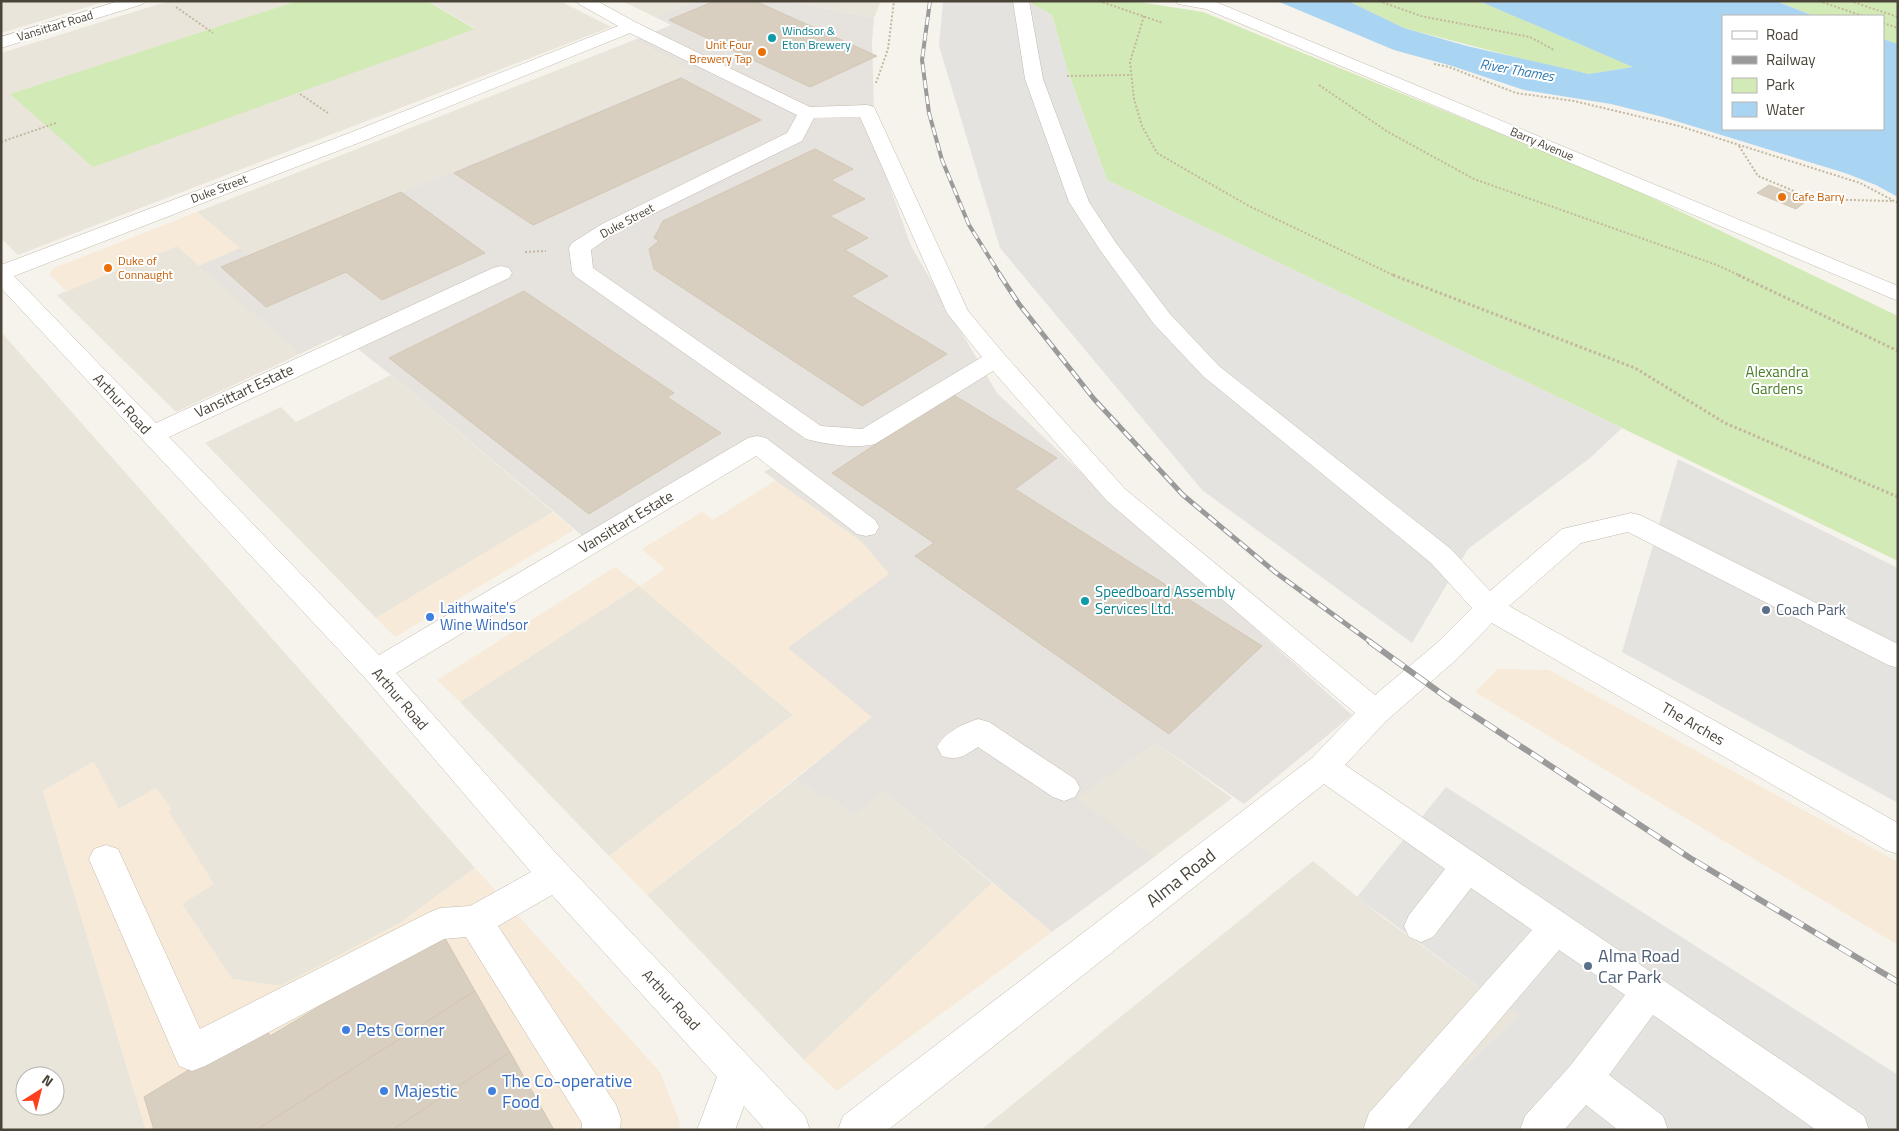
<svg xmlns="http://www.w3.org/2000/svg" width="1899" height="1131" viewBox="0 0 1899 1131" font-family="'Titillium Web',sans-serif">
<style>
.residential{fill:#eae5da;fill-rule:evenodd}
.commercial{fill:#f7ead8}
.industrial{fill:#e6e2dd}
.green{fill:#d2eab5}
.parking{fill:#e5e3e0}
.water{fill:#a9d4f2}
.building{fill:#d8cfc1;stroke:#d3c7b4}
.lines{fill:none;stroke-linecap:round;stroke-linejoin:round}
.minor-casing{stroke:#c2bbae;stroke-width:1}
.path-far1{stroke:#c4b79f;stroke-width:2;stroke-dasharray:2 2;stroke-linecap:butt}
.path{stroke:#c4b79f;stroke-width:3;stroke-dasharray:2.5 2.5;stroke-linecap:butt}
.minor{fill:#fff;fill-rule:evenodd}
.rail-far2-casing{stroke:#9a9a9a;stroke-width:4}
.rail-far1-casing{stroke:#9a9a9a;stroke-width:5}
.rail-casing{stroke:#9a9a9a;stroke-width:6}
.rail-far2{stroke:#fff;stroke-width:2.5;stroke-dasharray:8;stroke-linecap:butt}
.rail-far1{stroke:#fff;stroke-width:3;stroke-dasharray:10;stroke-linecap:butt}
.rail{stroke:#fff;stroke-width:4.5;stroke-dasharray:14;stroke-linecap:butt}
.culture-dot{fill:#0f9aa8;stroke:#fff;stroke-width:2}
.food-dot{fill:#e8710a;stroke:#fff;stroke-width:2}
.service-dot{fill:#5c6f8a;stroke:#fff;stroke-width:2}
.shop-dot{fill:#3f7fe0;stroke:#fff;stroke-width:2}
.labels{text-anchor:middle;stroke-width:4;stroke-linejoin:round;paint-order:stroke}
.far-street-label{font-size:12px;fill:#4b4439;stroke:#fff}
.far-culture-label{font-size:12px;fill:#0d838f;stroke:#fff;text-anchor:start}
.far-food-label{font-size:12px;fill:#c56008;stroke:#fff;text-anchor:start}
.far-water-label{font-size:14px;font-style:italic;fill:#2e7ab2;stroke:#fff}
.park-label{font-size:15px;fill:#4a7f2a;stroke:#fff}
.street-label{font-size:15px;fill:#4b4439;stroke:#fff}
.culture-label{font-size:15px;fill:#0d838f;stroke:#fff;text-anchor:start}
.shop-label{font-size:15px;fill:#366cbe;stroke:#fff;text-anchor:start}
.service-label{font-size:15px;fill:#4e5e75;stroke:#fff;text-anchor:start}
.near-street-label{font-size:18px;fill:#4b4439;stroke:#fff}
.near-service-label{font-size:18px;fill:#4e5e75;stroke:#fff;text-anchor:start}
.near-shop-label{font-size:18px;fill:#366cbe;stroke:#fff;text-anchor:start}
</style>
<rect width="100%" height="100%" fill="#f6f3ec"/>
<!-- residential -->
<path class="residential" d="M1 1H107L1 33Z
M169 1H297L11 94 475 28 427 1H560L611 27 18 255 1 238V53Z
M622 1H697L655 17Z
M793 1H881L874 18Z
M634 40 692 71 249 256 197 212Z
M177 246 300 354 176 412 57 295Z
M1 332 475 868 400 923 281 986 232 979 182 904 213 884 168 812 171 809 156 788 119 809 93 762 43 791 146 1130H1ZM25 1076H55V1106H25Z
M391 375 553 512 376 618 205 443 281 407 296 422Z
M639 586 793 715 609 856 460 702Z
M1156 743 1232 798 1154 857 1076 798Z
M796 779 822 798 828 794 883 791 992 883 804 1060 647 895Z
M1313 861 1381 916 1518 1016 1397 1130H981Z"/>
<!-- commercial -->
<path class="commercial" d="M197 212 240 248 199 266 177 246 66 291 49 274 54 268Z
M776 480 862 542 889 574 873 717 647 895 609 856 793 715 639 586 460 702 437 680 615 567 640 586 665 569 642 549 702 512 713 520Z
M553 512 574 530 395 637 376 618Z
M1498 669 1549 670 1898 862V945L1475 692Z
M94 762 119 809 156 788 172 809 169 812 214 884 182 904 232 979 281 986 400 923 475 868 660 1072 680 1123 679 1130H146L43 791Z
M992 883 1052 932 837 1091 804 1060Z"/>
<!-- industrial -->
<path class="industrial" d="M697 1H791L874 18 872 41 875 145 911 246 997 393 1086 477 1352 715 1244 804 1156 743 1077 798 1154 857 1052 932 883 791 853 815 829 794 822 798 796 779 872 717 788 648 889 574 862 542 764 472 786 459 759 442 591 543 391 375 340 335 300 354 199 266 240 248 249 256 692 71 634 40 671 25 655 17Z"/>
<!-- green -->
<path class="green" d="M297 1H427L475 29 93 167 10 94Z
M1036 1H1133L1203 12 1623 184 1898 316V561L1107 180 1067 69 1052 15 1030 3Z
M1348 1H1479L1634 67 1589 74 1527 60 1404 28Z
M1777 1H1898V44L1883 39V16H1814Z"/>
<!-- parking -->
<path class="parking" d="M943 1H1024L1030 3 1052 15 1067 69 1107 180 1622 428 1590 458 1468 549 1412 643 1202 490 1000 248 939 46Z
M1678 459 1898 568V803L1622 652Z
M1446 787 1898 1075V1130H1397L1518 1016 1357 897Z"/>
<!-- water -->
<path class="water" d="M1277 1H1348L1404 28 1467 46 1589 74 1633 67 1479 1H1776L1814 16H1723V129H1883V39L1898 44V197L1876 185 1845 173 1663 117 1611 104 1524 90 1452 66 1394 50Z"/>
<!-- building -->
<path class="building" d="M715 1H755L877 56 810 87 669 20Z
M681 78 761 120 533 225 454 173Z
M815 149 853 169 831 180 865 199 830 216 868 238 845 250 888 276 851 296 947 354 862 406 654 269 649 249 659 241 654 238 663 221Z
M1769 185 1808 200 1796 209 1757 193Z
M401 192 485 253 382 300 346 272 266 307 221 267Z
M524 291 674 393 667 397 721 433 589 514 389 358Z
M952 394 1057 458 1015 489 1262 646 1169 734 915 556 934 543 832 473Z
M442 933 475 991 256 1130H154L144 1097 264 1024 270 1036Z
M475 991 510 1052 392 1130H256Z
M510 1052 554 1130H392Z"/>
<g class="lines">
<!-- minor casing -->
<g class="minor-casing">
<path id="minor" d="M119 1H145L143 4 1 48V37Z
M577 1H597L637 23 810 107 867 105 874 107 968 311 1004 354 1125 489 1375 695 1437 643 1472 608 1431 563 1203 376 1154 324 1100 250 1069 202 1025 79 1013 1H1029L1043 79 1089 202 1116 243 1170 314 1219 366 1451 549 1490 591 1562 529 1631 513 1640 515 1898 644V668L1888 665 1628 532 1581 543 1509 606 1898 823V854L1886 850 1492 623 1457 659 1386 721 1345 765 1864 1116 1869 1130H1816L1653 1015 1609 1075 1663 1116 1668 1130H1618L1586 1105 1564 1130H1520L1525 1116 1570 1066 1625 995 1559 950 1406 1130H1365L1364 1127 1369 1113 1532 930 1471 888 1433 937 1421 942 1409 937 1404 926 1409 915 1445 869 1324 784 888 1130H838L843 1116 1312 758 1355 713 1107 501 993 371 875 444C857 449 824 444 806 439L575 276 572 271 569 248 572 243 602 224 787 133 797 115 630 33 366 140 14 276 156 423 493 268 501 266 509 268 512 273 509 278 169 437 379 655 748 438 757 436 766 438 875 520 879 527 875 534 866 536 857 534 756 456 396 673 553 850 805 1116 810 1130H765L744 1106 735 1130H697L717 1077 552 895 498 926 616 1105 621 1119 620 1130H582V1123L466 937 444 939 205 1066 192 1071 179 1066 89 859 94 849 106 845 118 849 200 1029 428 913 440 908 470 906 531 872 366 679 1 288V265L352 132 618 26 579 4ZM860 117 947 313 982 357 862 429 821 426 593 268 591 250 616 232 802 141 814 118Z
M1176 1 1216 2 1898 286V301L1206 9 1178 4Z
M978 719 989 722 1075 779 1080 788 1075 797 1064 801 1053 797 978 747C964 756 958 761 942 756L937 747C945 732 963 724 978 719Z"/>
</g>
<!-- path-far1 -->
<path class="path-far1" d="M1099 1 1163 23
M1379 1 1421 16 1530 37 1554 50
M1819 1 1863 16
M1850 1 1898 17
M176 7 213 33
M1144 16 1130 62 1134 99 1142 126 1157 153 1249 206 1395 276
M1883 23 1898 28
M1434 64 1449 67 1516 93 1574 101 1679 126 1860 183 1898 203
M1067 76 1131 75
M876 83 888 49 894 1
M1319 85 1388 132 1474 179 1717 265 1741 276
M300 94 328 113
M1 142 56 123
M1739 146 1758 176 1813 199 1892 201
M525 252 546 251"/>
<!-- path -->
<path class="path" d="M1393 275 1635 368 1725 423 1898 497
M1738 275 1898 351"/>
<!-- minor -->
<use href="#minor" class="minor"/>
<!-- rail-far2 casing -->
<g class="rail-far2-casing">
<path id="rail-far2" d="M930 1 922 60 929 113 942 160 969 225 1001 276"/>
</g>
<!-- rail-far1 casing -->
<g class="rail-far1-casing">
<path id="rail-far1" d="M1000 275 1019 304 1094 399 1183 495 1275 572 1372 643"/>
</g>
<!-- rail casing -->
<g class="rail-casing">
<path id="rail" d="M1370 642 1446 697 1690 858 1898 982"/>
</g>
<!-- rail-far2 -->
<use href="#rail-far2" class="rail-far2"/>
<!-- rail-far1 -->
<use href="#rail-far1" class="rail-far1"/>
<!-- rail -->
<use href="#rail" class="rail"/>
</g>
<!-- markers -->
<g class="culture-dot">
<circle cx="772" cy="38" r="5"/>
<circle cx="1085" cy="601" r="5"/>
</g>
<g class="food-dot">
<circle cx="762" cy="52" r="5"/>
<circle cx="1782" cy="197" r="5"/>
<circle cx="108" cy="268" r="5"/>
</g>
<g class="service-dot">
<circle cx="1766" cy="610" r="5"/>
<circle cx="1588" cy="966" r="5"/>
</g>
<g class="shop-dot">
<circle cx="430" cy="617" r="5"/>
<circle cx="346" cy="1030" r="5"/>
<circle cx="384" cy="1091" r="5"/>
<circle cx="492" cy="1091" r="5"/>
</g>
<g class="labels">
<!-- far-street labels -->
<g class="far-street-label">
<text transform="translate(55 26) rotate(-17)" y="4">Vansittart Road</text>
<text transform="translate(1542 144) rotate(23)" y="4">Barry Avenue</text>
<text transform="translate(219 189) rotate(-21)" y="4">Duke Street</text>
<text transform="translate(627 221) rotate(-28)" y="4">Duke Street</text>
</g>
<!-- far-culture labels -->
<g class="far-culture-label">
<text x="782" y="35">Windsor &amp;<tspan x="782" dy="14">Eton Brewery</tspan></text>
</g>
<!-- far-food labels -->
<g class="far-food-label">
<text x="752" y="49" text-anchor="end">Unit Four<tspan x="752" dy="14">Brewery Tap</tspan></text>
<text x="1792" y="201">Cafe Barry</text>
<text x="118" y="265">Duke of<tspan x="118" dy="14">Connaught</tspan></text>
</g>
<!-- far-water labels -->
<g class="far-water-label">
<text transform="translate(1517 70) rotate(10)" y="5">River Thames</text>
</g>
<!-- park labels -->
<g class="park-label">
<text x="1777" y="377">Alexandra<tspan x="1777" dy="17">Gardens</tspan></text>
</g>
<!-- street labels -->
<g class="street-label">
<text transform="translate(244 391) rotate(-25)" y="5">Vansittart Estate</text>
<text transform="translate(122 404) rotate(47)" y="5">Arthur Road</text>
<text transform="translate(626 522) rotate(-31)" y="5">Vansittart Estate</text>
<text transform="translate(400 699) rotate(49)" y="5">Arthur Road</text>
<text transform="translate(1693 724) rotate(30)" y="5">The Arches</text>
<text transform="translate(671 1000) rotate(47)" y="5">Arthur Road</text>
</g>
<!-- culture labels -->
<g class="culture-label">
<text x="1095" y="597">Speedboard Assembly<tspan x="1095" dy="17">Services Ltd.</tspan></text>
</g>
<!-- shop labels -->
<g class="shop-label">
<text x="440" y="613">Laithwaite's<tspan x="440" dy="17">Wine Windsor</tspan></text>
</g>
<!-- service labels -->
<g class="service-label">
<text x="1776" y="615">Coach Park</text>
</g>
<!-- near-street labels -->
<g class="near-street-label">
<text transform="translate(1181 878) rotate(-38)" y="6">Alma Road</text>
</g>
<!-- near-service labels -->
<g class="near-service-label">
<text x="1598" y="962">Alma Road<tspan x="1598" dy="21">Car Park</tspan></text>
</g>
<!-- near-shop labels -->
<g class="near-shop-label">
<text x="356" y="1036">Pets Corner</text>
<text x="502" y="1087">The Co-operative<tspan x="502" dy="21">Food</tspan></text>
<text x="394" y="1097">Majestic</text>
</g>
</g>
<!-- border -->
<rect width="1899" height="1131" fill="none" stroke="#4b4439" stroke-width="5"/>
<!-- legend -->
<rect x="1722" y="15" width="162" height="115" fill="#ffffff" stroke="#b7b4b0"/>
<rect x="1732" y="31" width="25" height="8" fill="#ffffff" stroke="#b7b4b0"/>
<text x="1766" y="40" font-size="15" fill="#4b4439">Road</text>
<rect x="1732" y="56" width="25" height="8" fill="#9a9a9a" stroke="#b7b4b0"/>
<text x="1766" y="65" font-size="15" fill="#4b4439">Railway</text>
<rect x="1732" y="78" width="25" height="15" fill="#d2eab5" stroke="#b7b4b0"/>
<text x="1766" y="90" font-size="15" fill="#4b4439">Park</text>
<rect x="1732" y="102" width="25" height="15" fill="#a9d4f2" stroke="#b7b4b0"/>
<text x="1766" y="115" font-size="15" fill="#4b4439">Water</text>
<!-- north arrow -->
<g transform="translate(40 1091) rotate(36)"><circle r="24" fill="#ffffff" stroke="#b7b4b0"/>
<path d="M0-4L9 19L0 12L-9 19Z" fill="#fc3f1d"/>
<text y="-8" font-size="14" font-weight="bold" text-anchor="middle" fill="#4b4439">N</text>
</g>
</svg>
